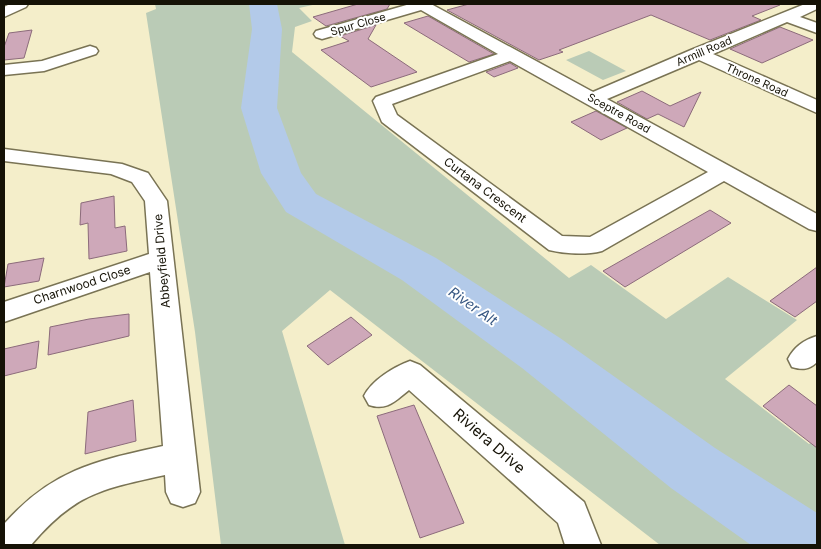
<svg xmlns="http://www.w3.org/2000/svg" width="821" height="549" viewBox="0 0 821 549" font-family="Inter,sans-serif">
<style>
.green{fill:#bacbb6}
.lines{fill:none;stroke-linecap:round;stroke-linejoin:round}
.river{fill:#b3cae9;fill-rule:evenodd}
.building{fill:#cea8b9;stroke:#8c6b7b}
.street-casing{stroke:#797354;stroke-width:3}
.street{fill:#fff;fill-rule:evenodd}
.labels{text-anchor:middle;stroke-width:4;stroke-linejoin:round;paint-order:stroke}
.far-street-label{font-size:11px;fill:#151206;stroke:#fff}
.street-label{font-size:12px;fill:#151206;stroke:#fff}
.water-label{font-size:14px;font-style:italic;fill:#385883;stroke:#fff}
.near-street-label{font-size:15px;fill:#151206;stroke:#fff}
</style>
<rect width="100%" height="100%" fill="#f4eeca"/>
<!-- green -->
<path class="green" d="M155 4H317L299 8 312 21 295 27 292 52 569 278 591 265 666 319 728 277 797 320 725 379 809 444 817 438V545H660L330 290 282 331 345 545H221L195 332 146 13 156 9Z
M589 51 626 71 603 80 566 60Z"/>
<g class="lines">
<!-- river -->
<path class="river" d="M249 4H277L282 29 277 108 301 173 316 194 436 258 560 338 715 448 817 513V545H751L671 488 522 368 402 280 286 212 261 173 241 108 252 29Z"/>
</g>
<!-- building -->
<path class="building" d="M358 4H390L387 9 326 26 313 17Z
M469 4H780V5L752 16 761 20 710 40 651 15 559 50 563 52 539 60 447 10Z
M428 16 494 54 469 62 404 23Z
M376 25 368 39 417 72 371 87 321 50 349 41 340 36Z
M780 27 813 40 762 63 730 49Z
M32 30 24 58 4 60V47L9 33Z
M510 63 518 68 494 77 486 72Z
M642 91 670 106 701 92 684 127 658 114 647 119 617 102Z
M596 111 627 128 601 140 571 122Z
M114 196 115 228 125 226 127 251 89 259 88 223 80 225 81 203Z
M710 210 731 223 625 287 603 271Z
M44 258 39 281 4 287 8 264Z
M817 267V301L795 317 770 301Z
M129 314V336L48 355 50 327 89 319Z
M351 317 372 335 328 365 307 346Z
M39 341 36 368 4 376V349Z
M789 385 817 406V448L763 406Z
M133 400 136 441 85 454 88 412Z
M414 405 464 523 420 538 377 416Z"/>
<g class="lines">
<!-- street casing -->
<g class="street-casing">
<path id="street" d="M10 4H28L26 7 4 17V7Z
M410 4H431L593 92 691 50 805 4H817V9L800 17 817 23V33L787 22 713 54 817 100V113L699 60 607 99 817 214V231L809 229 724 181 602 251C586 255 565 254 549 250L382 122 373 101 376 97 498 54 421 10 322 39 316 37 314 34 316 31ZM510 61 708 172 590 237 562 236 397 115 392 104Z
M90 46 96 48 98 51 96 54 44 71 4 75V65L42 61Z
M4 149 122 164 148 173 167 201 200 492 195 503 183 507 171 503 166 492 165 475C102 489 75 493 31 545H4V524C52 470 95 461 163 446L150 272 4 322V302L149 254 145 201 132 182 111 174 4 161Z
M817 336V362C809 370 802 370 792 367L788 359C794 347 804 340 817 336Z
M410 361 420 365 584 502 601 545H565L558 523 409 390C395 401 387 411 369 405L364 396C372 380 394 367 410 361Z"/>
</g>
<!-- street -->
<use href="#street" class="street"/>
</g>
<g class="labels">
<!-- far-street labels -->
<g class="far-street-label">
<text transform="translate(358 24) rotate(-16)" y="4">Spur Close</text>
<text transform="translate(704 51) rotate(-23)" y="4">Armill Road</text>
<text transform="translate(757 80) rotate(24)" y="4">Throne Road</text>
<text transform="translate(619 113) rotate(29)" y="4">Sceptre Road</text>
</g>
<!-- street labels -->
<g class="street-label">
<text transform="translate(485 190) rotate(37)" y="4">Curtana Crescent</text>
<text transform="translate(162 261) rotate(-95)" y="4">Abbeyfield Drive</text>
<text transform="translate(82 285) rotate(-18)" y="4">Charnwood Close</text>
</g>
<!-- water labels -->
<g class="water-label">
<text transform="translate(473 306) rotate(35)" y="5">River Alt</text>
</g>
<!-- near-street labels -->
<g class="near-street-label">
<text transform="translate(489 441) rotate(41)" y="5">Riviera Drive</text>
</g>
</g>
<!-- border -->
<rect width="821" height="549" fill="none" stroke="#151206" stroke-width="10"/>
</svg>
